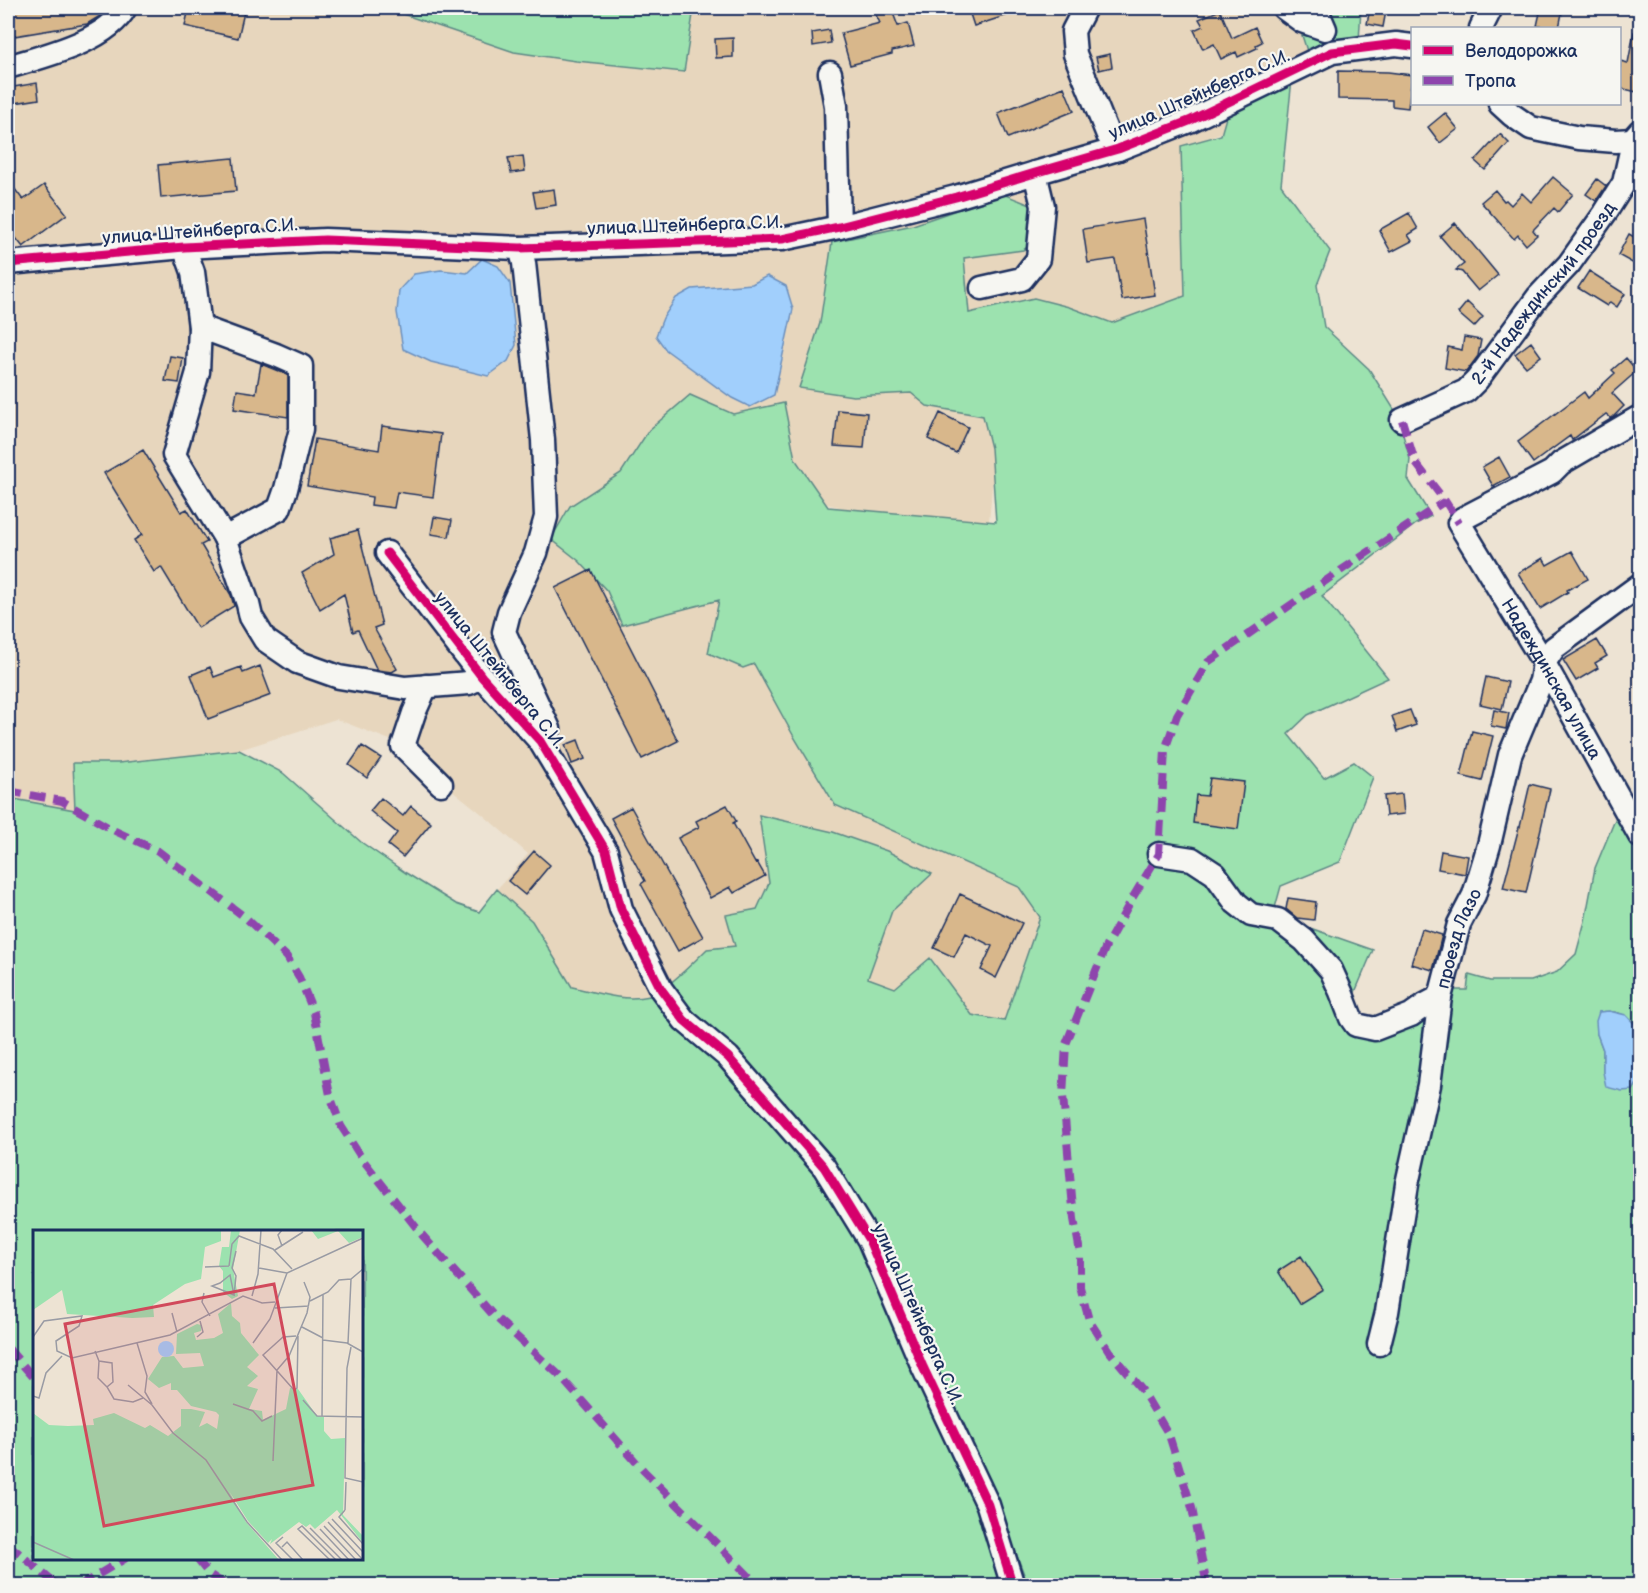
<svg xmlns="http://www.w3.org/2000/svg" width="1648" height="1593" viewBox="0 0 1648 1593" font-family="'Balsamiq Sans',sans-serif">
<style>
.built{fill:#e7d6bd}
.green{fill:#9ce2af;stroke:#5c8886;stroke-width:1.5;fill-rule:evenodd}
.water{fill:#a1cffc;stroke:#6b8fbd;stroke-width:1.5}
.building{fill:#d8b78b;stroke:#1b2f5e;stroke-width:1.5}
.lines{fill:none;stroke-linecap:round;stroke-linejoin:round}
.minor-casing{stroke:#1b2f5e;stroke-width:27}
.minor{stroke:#f6f6f2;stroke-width:22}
.quiet{stroke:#8e44ad;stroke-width:8;stroke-dasharray:15 8;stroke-linecap:butt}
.cycleway-casing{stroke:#f6f6f2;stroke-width:13}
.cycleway{stroke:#d6006c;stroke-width:9}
.labels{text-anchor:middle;stroke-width:4.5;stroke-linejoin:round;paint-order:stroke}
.street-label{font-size:18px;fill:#1b2f5e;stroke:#f6f6f2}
.inset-road{fill:none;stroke:#999ba4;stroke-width:1.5}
.view{fill:#d1495b;fill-opacity:0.15;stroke:#d1495b;stroke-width:3}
.inset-edge{fill:none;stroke:#1b2f5e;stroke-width:3}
</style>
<rect width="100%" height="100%" fill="#ede3d3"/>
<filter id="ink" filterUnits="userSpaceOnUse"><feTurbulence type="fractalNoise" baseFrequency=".0167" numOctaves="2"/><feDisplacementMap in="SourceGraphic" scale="12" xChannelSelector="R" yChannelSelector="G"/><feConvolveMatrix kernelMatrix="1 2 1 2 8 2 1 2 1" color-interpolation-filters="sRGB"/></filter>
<g filter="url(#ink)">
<!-- built -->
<path class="built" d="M8 8H385L514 52 576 61 683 72 694 8H1273L1299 26 1308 54 1227 130 1193 144 1184 310 1001 391 989 521 883 517 809 500 686 528 765 685 852 811 1046 881 1071 922 1016 1021 990 1036 652 996 617 998 572 987 532 921 497 889 528 854 482 814 390 740 336 719 239 750 117 763H74L75 810 8 798Z"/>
<!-- green -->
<path class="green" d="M385 8H694L684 72 576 61 514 52Z
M1273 8H1361L1359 41 1308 54 1299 26Z
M1292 79 1281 185 1330 251 1317 285 1324 327 1369 369 1397 414 1410 459 1408 479 1431 516 1416 524 1322 596 1388 678 1308 715 1288 734 1324 778 1354 762 1373 777 1340 862 1281 886 1273 915 1373 950 1350 1004 1361 1022 1374 1024 1454 990H1467L1469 975 1490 981H1531L1557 972 1576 954 1585 921 1595 868 1617 815 1640 843V1030C1629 1015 1619 1010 1599 1012L1597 1034 1603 1050V1072L1633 1090 1640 1079V1585H1028L1001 1513 981 1526 1005 1585H8V798L75 810 73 763H118L239 750 283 773 361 842 406 873 456 904 479 912 497 889 532 921 572 987C598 993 623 1002 650 996 663 993 697 959 707 949L735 946 726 915 757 909 769 883 759 815 833 832 887 851 932 874 892 911 868 978 895 988 930 958 972 1015 1004 1021 1040 917 1019 887 835 805 793 735 754 664 743 668 708 653 719 600 622 625 607 591 579 561 551 539 570 506 621 473 649 430 690 395 733 414 784 403 795 459 828 507 996 522 991 448 983 416 927 406 911 393 853 396 799 388 820 323 832 242 913 225 1003 194 1033 206 1036 242 1023 250 964 258 969 313 1034 298 1069 307 1112 323 1185 296 1181 146 1221 135 1229 107ZM34 1232H362V1558H34Z"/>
<!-- water -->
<path class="water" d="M482 259 498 266 510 283 516 345 508 361 488 376 431 362 403 349 397 312 399 290 414 274 441 270 467 273Z
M767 276 786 286 793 309 774 395 750 407 732 398 666 350 656 336 663 318 676 298 692 289 752 284Z
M1609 1011 1626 1015 1640 1030V1079L1633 1090 1622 1091 1606 1087 1603 1072V1050L1597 1034 1596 1021 1599 1012Z"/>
<!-- building -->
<path class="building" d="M8 8H98L100 16 87 24 8 37Z
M189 8H245L238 38 185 26Z
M889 8H891L898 26 908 23 914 46 892 51V54L850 65 841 33 880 23 875 13Z
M968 8H1022L1023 10 974 26Z
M1370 8H1383V11H1386L1383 27 1367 24Z
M1541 8H1563L1559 28 1537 26Z
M1220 10 1232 38 1255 27 1262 42 1256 45 1257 48 1238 57 1236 52 1221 59 1214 44 1203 49 1194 30 1203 26 1199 19Z
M829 30 831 43 813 46 812 33Z
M1634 32 1641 33V93L1620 88V61L1628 63Z
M733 38V57L716 58 715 39Z
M1110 54 1112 67 1099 70 1096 57Z
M1338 71 1388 72 1412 75 1408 108 1392 106V100L1338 99Z
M37 83 39 99 8 104V88Z
M1064 87 1074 111 1008 138 998 113Z
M1445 113 1458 129 1440 143 1428 127Z
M1500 134 1509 143 1485 170 1475 161Z
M523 156 525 171 511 173 508 158Z
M233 158 236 191 161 198 158 165Z
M1553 177 1573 194 1558 212 1554 208 1533 230 1537 235 1526 245 1518 235 1514 239 1481 202 1495 190 1504 201 1506 200 1511 205 1522 193 1531 202Z
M1597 179 1606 186 1596 201 1586 194Z
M8 180 23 200 44 185 67 214 23 247 8 228Z
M554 189 556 205 536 208 533 192Z
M1409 213 1418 229 1408 235 1412 241 1391 252 1379 230Z
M1143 219 1155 295 1122 300 1115 259 1088 263 1083 229Z
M1455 223 1498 275 1478 291 1462 272 1456 270 1464 264 1440 236Z
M1629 234 1641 241V256L1636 265 1618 255Z
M1589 271 1625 294 1617 307 1610 302 1607 306 1578 288Z
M1467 302 1483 317 1474 327 1458 313Z
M1464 337 1481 340 1478 356 1466 372 1445 368 1448 347 1462 350Z
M1531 342 1541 356 1526 367 1515 354Z
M170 356 183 358 179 383 165 381Z
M1626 358 1637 371 1612 393 1624 406 1612 418H1611L1606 414 1572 440 1570 436 1533 463 1518 442 1584 392 1588 398 1615 373 1612 370Z
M261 364 288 375V417L234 409 237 390 256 393Z
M838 410 867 413 864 448 834 446Z
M940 413 968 427 956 453 928 439Z
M382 426 441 434 433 497 397 492 394 508 371 505 372 497 307 486 315 439 379 450Z
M143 450 181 512 187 509 207 542 201 545 231 595 234 606 198 628 161 567 154 572 134 540 142 535 104 473Z
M1499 457 1510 477 1493 486 1482 467Z
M434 517 452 520 449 537 431 534Z
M358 530 382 625 374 628 397 669 392 672 377 670 358 630 353 632 344 594 320 609 302 573 334 554 330 538Z
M1572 551 1588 579 1567 590 1568 592 1540 609 1518 573 1543 558 1547 565Z
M591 570 678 741 642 759 555 588Z
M1597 640 1607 656 1595 663 1598 668 1576 681 1563 660Z
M260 666 271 695 208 719 191 675 210 667 214 677 241 667 243 673Z
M1486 677 1508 682 1502 709 1480 704Z
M1410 710 1416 725 1397 732 1392 716Z
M1494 710 1509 713 1506 729 1491 726Z
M1472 731 1493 736 1482 781 1461 776Z
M578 740 585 759 572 764 565 745Z
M362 746 381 758 367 778 349 765Z
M1210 778 1244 782 1238 829 1193 823 1196 795 1207 796Z
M1530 784 1550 789 1526 893 1503 888 1519 827H1520Z
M1402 794 1404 814 1386 816 1384 796Z
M381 798 403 816 411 806 431 823 403 857 388 845 397 833 370 811Z
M727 805 736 821 733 823 755 863 757 862 765 876 734 893 730 887 710 898 678 838 699 827 696 821Z
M631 807 703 937 678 951 641 884 645 881 611 818Z
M534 851 550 865 525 895 508 881Z
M1441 851 1468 856 1465 874 1438 869Z
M960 894 1022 923 996 978 981 970 992 946 966 933 954 957 934 948Z
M1288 898 1316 902 1314 920 1297 918 1286 909Z
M1422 929 1442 935 1433 970 1411 964Z
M1301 1256 1323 1289 1299 1304 1278 1271Z"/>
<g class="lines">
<!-- minor casing -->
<g class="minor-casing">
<g id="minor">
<path d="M1085 8 1073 31 1075 54 1108 135 1118 149"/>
<path d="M1284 8 1302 21 1325 29 1316 8"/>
<path d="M1481 28 1491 8"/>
<path d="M8 67C43 56 106 42 125 8"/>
<path d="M830 73 836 106 839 227"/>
<path d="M1500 104 1512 115 1531 128 1579 138 1616 141 1632 140"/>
<path d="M184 247 193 272 200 327 276 355 301 366V429L286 489 279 509 225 538 248 604 251 617 265 640 297 662 339 677 405 688 469 683 482 677"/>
<path d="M520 248 524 263 543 440 546 517 536 553 509 612 504 632 549 729 540 741"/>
<path d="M8 263 184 247 325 240 520 248 782 239 839 227 956 197 1035 173 1118 149 1189 121 1332 52 1396 44 1412 46"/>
<path d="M982 288 1022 279 1038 259 1043 206 1035 173"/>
<path d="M200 327 198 372 174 455 225 538"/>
<path id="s1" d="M1640 419 1638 418 1561 463 1552 472 1462 519 1459 523 1544 663 1640 836"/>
<path id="s2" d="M1402 420 1466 391 1477 380 1538 297 1569 264 1605 213 1624 183 1631 151 1632 140 1640 131"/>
<path d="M387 553 482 677 540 741 606 851 621 909 661 989 684 1020 728 1057 824 1167 869 1240 923 1367 988 1505 1013 1586"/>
<path d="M426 686 414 713 403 746 441 784"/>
<path d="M1159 854 1192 859 1215 874 1236 903 1251 915 1278 920 1304 940 1331 970 1341 992 1351 1018 1356 1025 1375 1029 1411 1015 1425 1005 1440 997"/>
<path id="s3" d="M1379 1344 1387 1312 1407 1184 1429 1085 1440 997 1459 924 1474 895 1489 845 1510 755 1541 681 1544 663 1554 648 1640 585"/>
</g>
</g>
<!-- minor -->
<use href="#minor" class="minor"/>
<!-- quiet -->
<path class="quiet" d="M1402 420 1415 462 1445 501 1459 523
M8 791 62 801 113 830 158 851 246 918 287 957 299 977 314 1013 330 1095 341 1126 363 1160 423 1236 493 1315 559 1375 644 1471 759 1586
M8 1348 34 1378
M8 1544 58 1586
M196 1558 209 1574 227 1586
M79 1586 126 1558
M1207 1586 1192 1508 1169 1435 1142 1390 1109 1351 1089 1320 1080 1287V1252L1074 1219 1063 1096 1066 1044 1106 946 1133 897 1159 854 1165 750 1177 715 1208 662 1337 573 1445 501"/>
<!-- cycleway casing -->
<g class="cycleway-casing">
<path id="cycleway" d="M8 263 184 247 325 240 520 248 782 239 839 227 956 197 1035 173 1118 149 1189 121 1332 52 1396 44 1412 46
M387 553 482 677 540 741 606 851 621 909 661 989 684 1020 728 1057 824 1167 869 1240 923 1367 988 1505 1013 1586"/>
</g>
<!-- cycleway -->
<use href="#cycleway" class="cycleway"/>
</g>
</g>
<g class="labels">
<!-- street labels -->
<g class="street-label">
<text transform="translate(1199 94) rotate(-24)" y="6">улица Штейнберга С.И.</text>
<text transform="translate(685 225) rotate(-2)" y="6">улица Штейнберга С.И.</text>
<text transform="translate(200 231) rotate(-4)" y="6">улица Штейнберга С.И.</text>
<text dy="6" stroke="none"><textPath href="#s2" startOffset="195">2-й Надеждинский проезд</textPath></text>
<text transform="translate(500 670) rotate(51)" y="6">улица Штейнберга С.И.</text>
<text dy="6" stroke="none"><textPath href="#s1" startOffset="392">Надеждинская улица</textPath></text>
<text dy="6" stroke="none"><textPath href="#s3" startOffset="414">проезд Лазо</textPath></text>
<text transform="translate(918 1314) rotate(66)" y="6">улица Штейнберга С.И.</text>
</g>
</g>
<!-- overview -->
<g transform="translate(33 1230)">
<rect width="330" height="330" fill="#ede3d3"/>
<path d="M0 0H188V11L172 17 168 49 152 54 120 75 121 87 99 88 34 84 29 60 0 80ZM198 0H207L200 39 205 66 199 69 190 62V41L186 36 189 17H196ZM278 0H330V7L316 13 305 1 285 9ZM198 73 199 86 207 93 208 103 226 125 214 137 225 146 214 156 225 159 216 179 229 181 230 190 253 179 257 158 265 159 284 186 291 187V201L298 209 312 208 310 285 330 306V313L304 280 282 299 277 294 273 297 266 292 237 314 239 309 235 313 215 291 196 261 213 292 246 330H0V183L16 195 35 196 61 195 60 189 81 183 112 198 117 195 135 206 148 196V179H158L172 182 166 197 174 193 184 199 186 185 183 182 158 176 144 160H138V153L126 158 115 149 129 127 141 126 150 138 171 136 167 123 143 124 144 104 164 94 168 95V101L161 103 163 110 181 108 190 103 185 84Z" fill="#9ce2af"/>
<path d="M125 119a8 8 0 1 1 16 0a8 8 0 1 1-16 0Z" fill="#a1cffc"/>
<path class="inset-road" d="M249 0 245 5 249 16M242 20 270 2M196 36 199 14 206 6 240 19 259 39M172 37 196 36M226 38 254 43M197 45 201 65 179 56 187 53ZM171 63 169 72 177 86M201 65 203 46 199 38 203 21M219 66 225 44 228 0M277 71 295 62 306 50 318 49 330 39M242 78 276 76M139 83 144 102M269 97 290 108M263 106 250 107 230 125 261 160 264 158 265 106M0 107 11 91 49 86 46 96 23 111 24 121 39 128 137 105 210 66 229 73 242 72M164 107 170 102 167 91M290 110 314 113 330 122M104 113 114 146 112 162 119 174M220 113 237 89 254 43 330 8M315 113 318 49M318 117 314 138 312 248 330 252M62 121 66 131 79 133 80 152 74 157 81 169 100 172 110 168M66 131 65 148 74 157M95 155 119 175 140 203 173 230 214 292 249 330M0 166 6 168 13 143 29 126M270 170 284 186 330 187M200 174 220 181 229 191 239 186M289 186 290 65M240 231 244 140 256 126 274 83 277 67 271 52M312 280 306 287 330 314M312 280 313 252M299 289 330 322M295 292 330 330M291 296 323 330M277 298 309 330M287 299 316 330M250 307 243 313 260 330M0 312 41 330M249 317 254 312 270 330M297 330 265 299 269 296 303 330"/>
<path class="view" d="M241 54 280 255 71 296 32 94Z"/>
<rect width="330" height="330" class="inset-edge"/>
</g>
<!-- margin -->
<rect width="1648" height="1593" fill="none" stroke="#f6f6f2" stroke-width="30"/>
<rect x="15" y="15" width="1618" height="1563" fill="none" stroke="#1b2f5e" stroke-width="2" filter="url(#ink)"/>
<!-- legend -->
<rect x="1411" y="27" width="210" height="78" fill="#f6f6f2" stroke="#9ea6b7" stroke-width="1.5"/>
<rect x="1423" y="46" width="30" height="9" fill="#d6006c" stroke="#9ea6b7" stroke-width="1.5"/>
<text x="1465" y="57" font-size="18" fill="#1b2f5e">Велодорожка</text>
<rect x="1423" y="76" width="30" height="9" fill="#8e44ad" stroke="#9ea6b7" stroke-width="1.5"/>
<text x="1465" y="87" font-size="18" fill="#1b2f5e">Тропа</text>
</svg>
